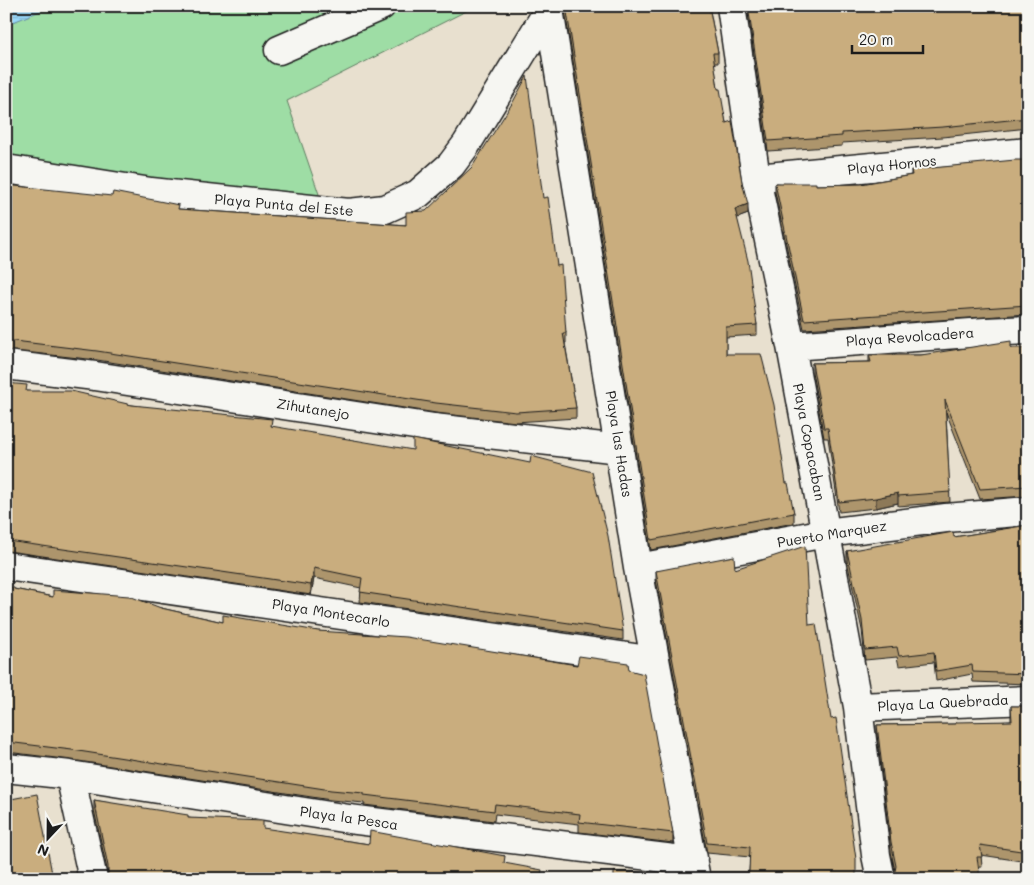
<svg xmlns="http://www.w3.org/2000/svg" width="1034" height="885" viewBox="0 0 1034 885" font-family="Mali,sans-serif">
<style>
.green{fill:#9edda5;stroke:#5d7c60}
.water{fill:url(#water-rules);stroke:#678da1}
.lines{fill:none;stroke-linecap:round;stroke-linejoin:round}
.minor-casing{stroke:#1c1c1c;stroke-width:31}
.minor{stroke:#f6f6f2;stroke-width:28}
.wall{fill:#ad956c;stroke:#1c1c1c}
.shaded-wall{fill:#8d7958;stroke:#1c1c1c}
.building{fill:#c9ad7e;stroke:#1c1c1c}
.labels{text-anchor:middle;stroke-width:4;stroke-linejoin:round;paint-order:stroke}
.street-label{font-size:14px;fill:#1c1c1c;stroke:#f6f6f2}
</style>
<defs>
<pattern id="water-rules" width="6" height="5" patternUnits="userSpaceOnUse" patternTransform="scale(1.25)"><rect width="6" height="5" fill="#99d8fa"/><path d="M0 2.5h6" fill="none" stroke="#83b9d6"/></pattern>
</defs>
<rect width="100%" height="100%" fill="#e8e0cf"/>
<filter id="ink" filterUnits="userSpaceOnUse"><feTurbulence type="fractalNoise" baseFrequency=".02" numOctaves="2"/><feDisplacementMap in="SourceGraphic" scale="10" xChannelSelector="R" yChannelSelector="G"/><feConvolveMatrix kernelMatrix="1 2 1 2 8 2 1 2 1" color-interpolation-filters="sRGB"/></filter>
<g filter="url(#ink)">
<!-- green -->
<path class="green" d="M49 6H476L287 101 321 200 6 163V25Z"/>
<!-- water -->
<path class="water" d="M6 6H47L40 11 6 25Z"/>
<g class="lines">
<!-- minor casing -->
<g class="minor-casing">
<path id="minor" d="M731 6 756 178 791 346 858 707 876 855 881 879
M549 9 638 568 696 879
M279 50 381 6
M6 169 151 192 349 213 385 209 418 194 451 165 466 145 551 6
M756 178 1028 152
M791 346 985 332 1028 330
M6 365 95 376 434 428 620 449
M6 566 655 661
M638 568 826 533 946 518 1028 511
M858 707 1028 700
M6 768 70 775 349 819 674 859 693 858
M70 775 93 879"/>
</g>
<!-- minor -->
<use href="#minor" class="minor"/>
</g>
<!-- wall -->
<path class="wall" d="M565 6H709L718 53V63H714L718 89 748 214 737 218 757 325V335L726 337V354L786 483 794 513V523L651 550 565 11Z
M747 6H1028V128L943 137 842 143V146L768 151Z
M1028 160V314L804 329 775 192V183L816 185 861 184 911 175V170Z
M6 185 179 209 406 225 426 211 543 198 566 333V343H565L576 408V418L516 422 436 413 97 360 6 350Z
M1011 348H1028V496L980 499 946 412 950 502 898 506V503L876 508 839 512 828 438H824L812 372V363L869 362V355H921Z
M27 391 132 405 272 426 623 631V640L360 602 361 588 314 578 311 595 8 551H6Z
M1028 525V684L973 682 972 674 936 681 934 662 899 666 897 657 865 660 862 630 847 561V551L954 537Z
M735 569 809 625 749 872 750 857 707 853 656 580V571Z
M6 586 14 589 53 597 161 608 223 622 318 631 577 665 629 670 673 833V843L579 832V824L495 814 494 821 364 805V803L331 800 72 760 7 752V750H6Z
M1011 706H1028V862L981 855 982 867 895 871 891 852 877 735V725L956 724 1011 721Z
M94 800 188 818 369 844 505 856 108 874 94 810Z"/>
<!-- shaded-wall -->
<path class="shaded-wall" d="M748 204V214L735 219V209Z
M898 493V503L876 508V498Z
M6 541H8V551H6Z
M314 568V578L311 595V585Z"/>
<!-- building -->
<path class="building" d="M566 6H709L718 53H713L718 89H720L726 123 732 121 742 182 748 204 735 209 748 261 757 325 726 327V354H761L774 405 786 483H788L794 513 651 540Z
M748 6H1028V118L943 127 842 133V136L768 141Z
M527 76 543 198 548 197 557 266 561 265 566 333H563L576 408 516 412 436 403 97 351 6 340V185L112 196 113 192 179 205 178 209 406 225V212L426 211 472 167 513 102Z
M1015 160H1028V305L804 320 775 183H816V185L861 184 912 175 911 170Z
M1011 341V348H1028V486L980 489 945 400 950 492 898 496V493L876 498 839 502 828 428H824L812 363 871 362 869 355H921Z
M6 383 27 385 26 391H71L132 405 272 419 271 426 413 450V439L530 463 531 456 592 472 608 536 623 631 360 592 362 578 314 568 311 585 8 541H6Z
M1028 525V674L973 672 972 665 936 671 934 652 899 656 897 647 865 650 862 620 847 551 953 532 954 537Z
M805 546 809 625 816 624 831 719 836 718 856 859V879H707L711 872H749L750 847 707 843 656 571 734 556 735 569Z
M6 586 14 588V589L53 597V590L129 596 161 608 223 622V615L318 631 406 637 577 665 579 656 628 663 629 670 644 674 673 833 579 822 580 814 495 804 494 811 364 795V793L331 790 72 750 7 742V740H6Z
M1011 706H1028V852L980 845 982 857H977L980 879H895L894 876 896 866 891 842 877 725 956 724V722L1012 721Z
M37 794 53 879H6V800Z
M94 800 188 815V818L263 821V828L369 844 370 831 505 856 504 863 542 870 541 874 583 879H105L108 873V866Z
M614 872H637L665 877V879H614Z"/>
</g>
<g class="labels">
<!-- street labels -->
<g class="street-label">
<text transform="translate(892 165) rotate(-6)" y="5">Playa Hornos</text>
<text transform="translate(284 205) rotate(5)" y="5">Playa Punta del Este</text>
<text transform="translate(910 337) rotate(-4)" y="5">Playa Revolcadera</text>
<text transform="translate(313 409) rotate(9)" y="5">Zihutanejo</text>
<text transform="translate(809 442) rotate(79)" y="5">Playa Copacaban</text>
<text transform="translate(619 444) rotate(81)" y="5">Playa las Hadas</text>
<text transform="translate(832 534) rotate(-9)" y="5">Puerto Marquez</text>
<text transform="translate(331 613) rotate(9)" y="5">Playa Montecarlo</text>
<text transform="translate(943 703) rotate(-3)" y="5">Playa La Quebrada</text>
<text transform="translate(349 818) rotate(8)" y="5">Playa la Pesca</text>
</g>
</g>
<!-- margin -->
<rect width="1034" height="885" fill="none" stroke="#f6f6f2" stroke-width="25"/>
<rect x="12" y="12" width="1009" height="860" fill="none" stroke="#1c1c1c" stroke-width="2" filter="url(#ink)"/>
<!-- north arrow -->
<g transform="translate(48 838) rotate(202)" stroke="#f6f6f2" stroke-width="4" paint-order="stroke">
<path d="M0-4L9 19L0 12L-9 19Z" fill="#1c1c1c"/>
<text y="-8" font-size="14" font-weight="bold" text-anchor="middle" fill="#1c1c1c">N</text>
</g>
<!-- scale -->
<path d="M852 45v8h71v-8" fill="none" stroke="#1c1c1c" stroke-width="2.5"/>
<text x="859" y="45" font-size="15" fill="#1c1c1c" stroke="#f6f6f2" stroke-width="4" paint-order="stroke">20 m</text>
</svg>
